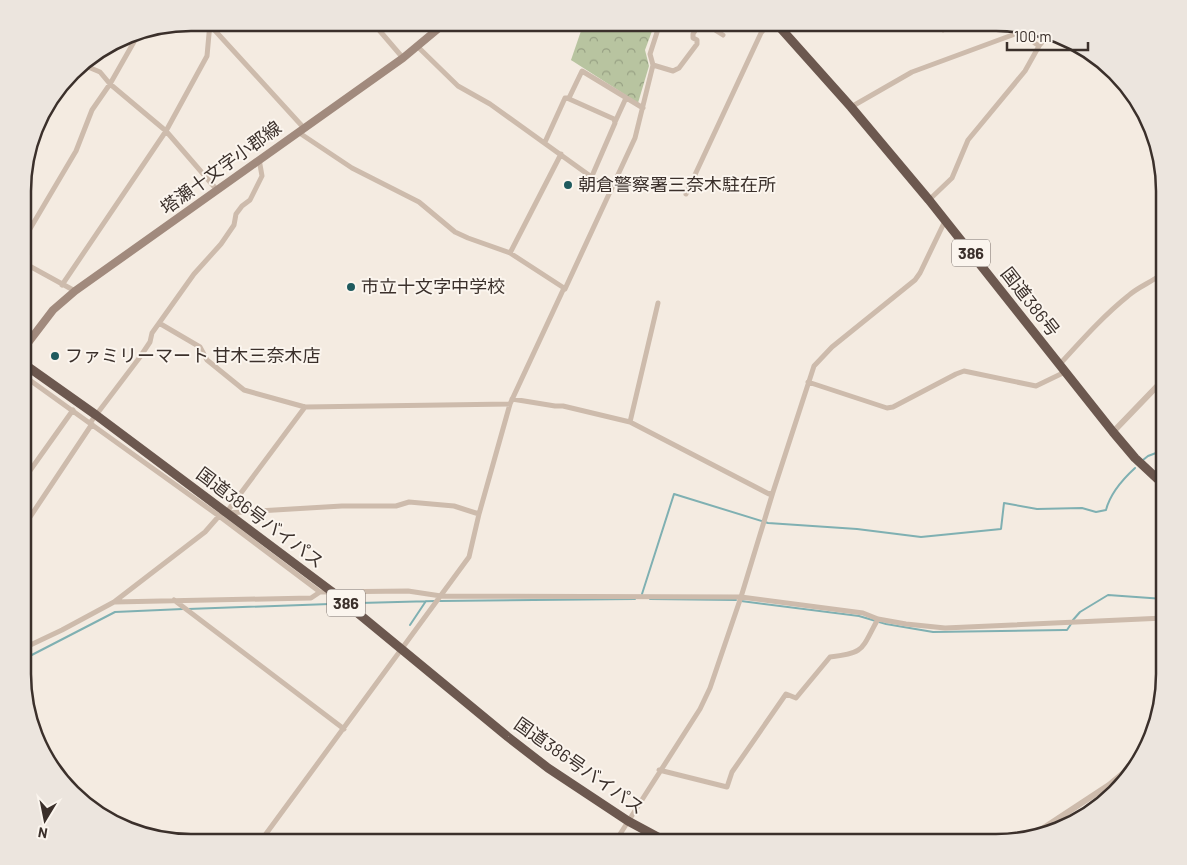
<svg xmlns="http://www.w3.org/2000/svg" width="1187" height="865" viewBox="0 0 1187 865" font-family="Barlow,'Noto Sans JP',sans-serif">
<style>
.forest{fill:url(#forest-crowns)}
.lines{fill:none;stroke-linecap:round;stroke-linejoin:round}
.stream{stroke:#7fb0b2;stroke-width:2}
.minor{stroke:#cdbbac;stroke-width:5}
.tertiary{stroke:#cdbbac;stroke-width:6}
.secondary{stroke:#a18a7d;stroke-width:8}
.trunk{stroke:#6c584f;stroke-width:9}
.poi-dot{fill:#1f5a5e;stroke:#fbf5ee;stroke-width:2}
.labels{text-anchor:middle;stroke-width:4;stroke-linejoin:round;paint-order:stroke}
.shield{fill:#fbf5ee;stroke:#756b66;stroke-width:1}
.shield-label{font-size:16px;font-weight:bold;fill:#3b302b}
.street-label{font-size:18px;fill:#3b302b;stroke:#fbf5ee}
.poi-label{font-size:18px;fill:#3b302b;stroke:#fbf5ee;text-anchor:start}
.rim{fill:none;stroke:#3b302b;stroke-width:2.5}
</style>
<defs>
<pattern id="forest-crowns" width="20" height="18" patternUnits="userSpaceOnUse" patternTransform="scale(1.25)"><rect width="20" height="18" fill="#b8c4a0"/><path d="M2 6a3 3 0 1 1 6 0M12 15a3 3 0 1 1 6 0" fill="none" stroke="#97a083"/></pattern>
</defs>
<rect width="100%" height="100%" fill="#f4ebe1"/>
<!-- forest -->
<path class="forest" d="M578 23H655L645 50 649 66 638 103 571 60 582 28Z"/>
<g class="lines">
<!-- stream -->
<path class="stream" d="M1143 460 1148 456 1164 450
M642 594 674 494 768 523 857 529 921 537 1001 529 1004 503 1037 509 1082 508 1096 512 1106 510C1110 494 1123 479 1135 468
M650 599 736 600
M440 601 635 599
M741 601 859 616 886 624 933 632 1064 630H1067L1071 624
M360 603 435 601
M188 609 330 604
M1073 620 1080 612 1108 595 1164 599
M410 625 426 601
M24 659 115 612 183 609
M1047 831 1059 822H1064
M256 842 261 836"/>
<!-- minor -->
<path class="minor" d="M373 23 403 58
M704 23 723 35
M942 23 943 30
M209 24 303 127
M418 47 458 86 490 104 611 191
M81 64 100 72 110 84 166 131 217 190
M653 65 673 71 679 68 697 44V40L693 38V34L700 23
M569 98 582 71 643 108
M851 107 912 72 1015 34 1021 33 1039 46
M615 122 626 98
M298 132 352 168 419 202 455 232 468 238 510 253 564 288
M545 142 565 98H567L614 119 615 123 592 176
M686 194 761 33 766 27 778 26
M929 200 952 178 968 140 1025 71 1039 46 1050 33
M24 239 76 151 92 110 110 84 139 33
M510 253 561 154
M24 263 75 291
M62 285 166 131 207 56 210 23
M159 323 200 347 207 360 244 390 305 407 510 404
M1059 365C1081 341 1103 316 1128 296 1139 286 1153 282 1164 272
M24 380 31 381 219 516 320 592
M808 382 887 408 893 407 956 374 964 371 1036 386 1065 372
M512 399 555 406H563L630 422 769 494 773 492
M630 422 658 303
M90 423 140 357 150 342 152 333 194 274 221 244 234 225 236 214 242 206 250 200 262 176 259 159
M24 479 73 410
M226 513 305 407
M24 526 92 424
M174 600 344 729
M114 602 311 598 320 592 408 591 441 596 741 597 863 613 878 619 906 624 945 628 1164 618
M24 648 62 630 114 602 205 532 219 516 226 513 342 506H396L409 502 454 506 479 514
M659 770 727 787 732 772 786 694 796 698 830 657C866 653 861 649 878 619
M1059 818C1066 823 1075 817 1083 815
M260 842 469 557 479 514 510 404 564 288 565 289 635 138 653 65 650 54 660 23
M615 842 700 709 710 688 741 597 773 492 814 366 832 347 915 280 920 273 945 221"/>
<!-- tertiary -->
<path class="tertiary" d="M1113 432 1164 379
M1036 833 1109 785 1138 761"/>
<!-- secondary -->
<path class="secondary" d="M24 348 53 310 75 291 403 58 445 23"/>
<!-- trunk -->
<path class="trunk" d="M776 23 851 107 929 200 1113 432 1135 458 1164 485
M24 364 96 415 331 591 508 737 548 768 628 821 667 842"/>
</g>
<!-- markers -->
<g class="poi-dot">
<circle cx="568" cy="185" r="5"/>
<circle cx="351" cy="287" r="5"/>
<circle cx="55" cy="356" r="5"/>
</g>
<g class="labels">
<!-- shield labels -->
<g class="shield">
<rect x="952" y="239.5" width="38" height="27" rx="4"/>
<rect x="327" y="589.5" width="38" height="27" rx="4"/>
</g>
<g class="shield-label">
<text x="971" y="259">386</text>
<text x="346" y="609">386</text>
</g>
<!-- street labels -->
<g class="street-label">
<text transform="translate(221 168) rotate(-36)" y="6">塔瀬十文字小郡線</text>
<text transform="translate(1030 302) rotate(52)" y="6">国道386号</text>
<text transform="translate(260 518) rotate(37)" y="6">国道386号バイパス</text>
<text transform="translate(579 766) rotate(35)" y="6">国道386号バイパス</text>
</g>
<!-- poi labels -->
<g class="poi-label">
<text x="578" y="191">朝倉警察署三奈木駐在所</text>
<text x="361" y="293">市立十文字中学校</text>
<text x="65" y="362">ファミリーマート 甘木三奈木店</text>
</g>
</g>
<!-- crop -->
<path d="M0 0H1187V865H0ZM191 31H996A160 160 0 0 1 1156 191V674A160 160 0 0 1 996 834H191A160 160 0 0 1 31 674V191A160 160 0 0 1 191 31Z" fill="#ece5de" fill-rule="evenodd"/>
<path class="rim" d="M191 31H996A160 160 0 0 1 1156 191V674A160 160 0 0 1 996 834H191A160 160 0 0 1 31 674V191A160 160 0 0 1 191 31Z"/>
<!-- north arrow -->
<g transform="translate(45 820) rotate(190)" stroke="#fbf5ee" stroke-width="4" paint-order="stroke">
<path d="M0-4L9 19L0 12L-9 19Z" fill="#3b302b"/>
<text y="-8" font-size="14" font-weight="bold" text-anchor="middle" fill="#3b302b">N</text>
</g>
<!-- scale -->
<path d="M1007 42v8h81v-8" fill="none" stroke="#3b302b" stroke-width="2.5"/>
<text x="1014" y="42" font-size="15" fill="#3b302b" stroke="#fbf5ee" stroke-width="4" paint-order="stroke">100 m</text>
</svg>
